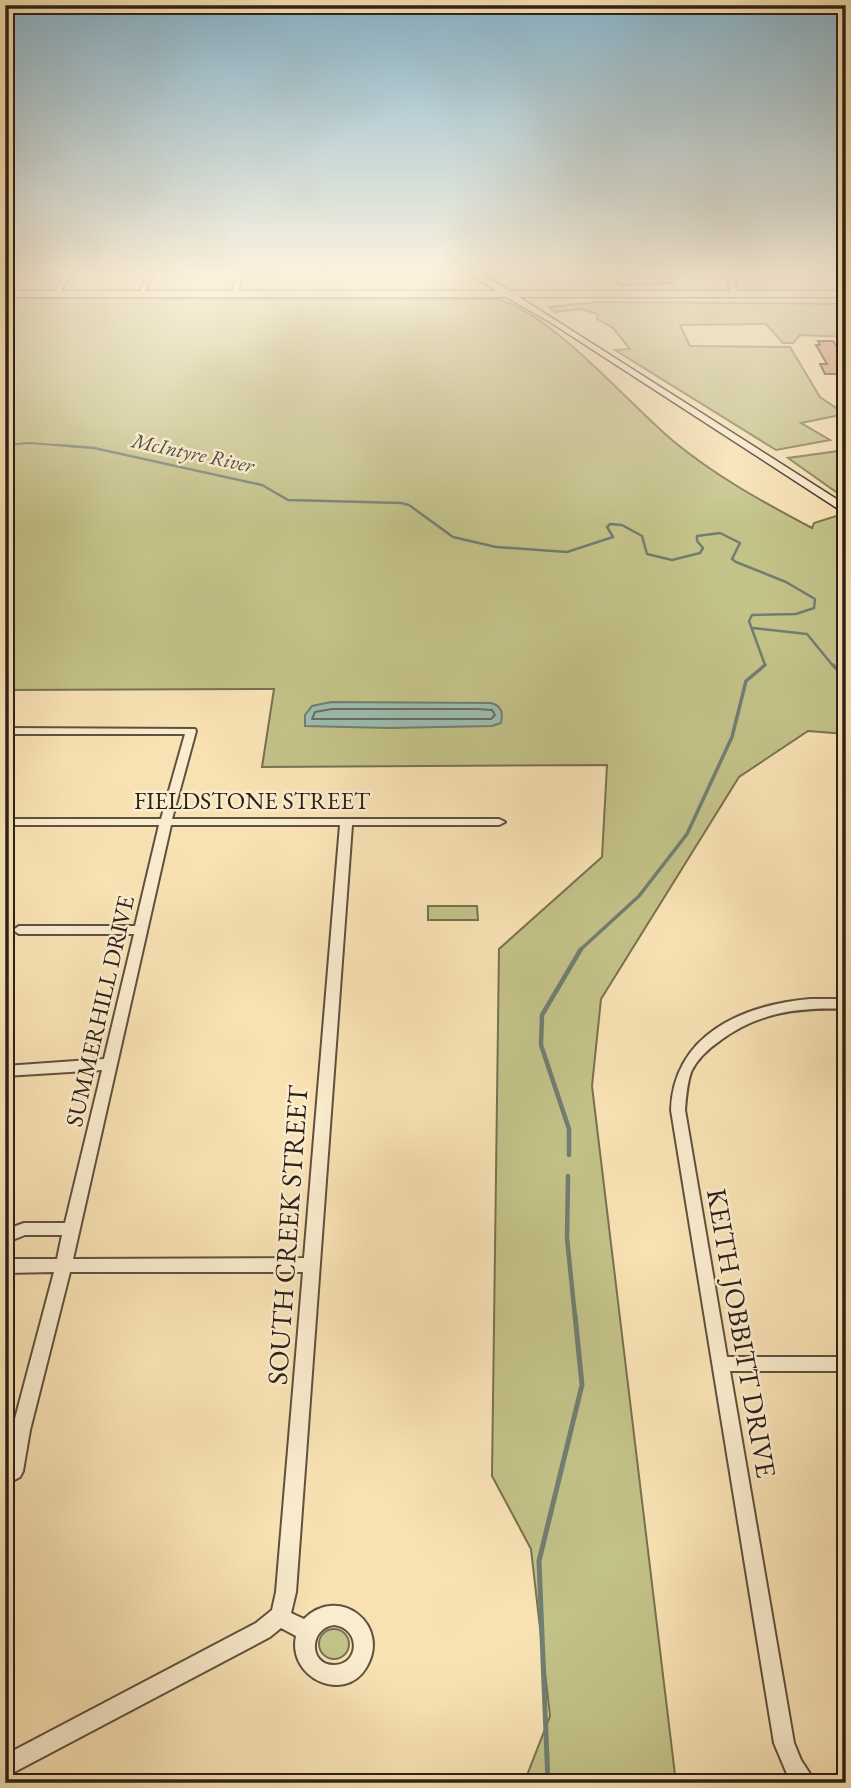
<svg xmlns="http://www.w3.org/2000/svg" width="851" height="1788" viewBox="0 0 851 1788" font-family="'EB Garamond',serif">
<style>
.green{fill:#c3c289;stroke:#787150;stroke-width:2}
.water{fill:#9dbdaf;stroke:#717e72;stroke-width:2}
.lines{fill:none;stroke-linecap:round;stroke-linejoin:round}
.shore{stroke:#666e63;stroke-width:2}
.stream-far4{stroke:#717e72;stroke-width:2}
.stream-far3{stroke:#717e72;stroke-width:2.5}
.stream-far2{stroke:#717e72;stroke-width:3.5}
.stream-far1{stroke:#717e72;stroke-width:4.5}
.stream{stroke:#717e72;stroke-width:5}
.building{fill:#d38e68;stroke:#2e2017;stroke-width:2}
.street-casing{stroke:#60503e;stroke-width:4}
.secondary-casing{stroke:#2e2017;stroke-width:3}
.street{fill:#faecce;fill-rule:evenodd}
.secondary{fill:#faecce;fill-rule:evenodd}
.labels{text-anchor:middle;stroke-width:5;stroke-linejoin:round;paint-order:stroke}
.far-water-label{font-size:21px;font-style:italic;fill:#4f4f45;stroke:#faecce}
.street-label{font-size:24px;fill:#2e2017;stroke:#faecce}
.near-street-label{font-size:28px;fill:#2e2017;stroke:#faecce}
</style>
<rect width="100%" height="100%" fill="#f8e2b4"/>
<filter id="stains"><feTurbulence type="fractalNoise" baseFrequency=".00286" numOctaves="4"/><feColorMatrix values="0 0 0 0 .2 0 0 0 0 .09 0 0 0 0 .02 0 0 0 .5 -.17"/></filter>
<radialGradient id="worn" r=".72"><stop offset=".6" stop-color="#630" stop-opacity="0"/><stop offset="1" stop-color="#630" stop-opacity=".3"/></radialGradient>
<!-- green -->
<path class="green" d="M5 298 495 299C548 309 628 403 672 440 715 476 763 502 812 528L814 523 836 516 846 523V734L808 731 739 777 601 999 592 1086 676 1783H524L550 1716 531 1549 492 1476 499 949 602 857 607 765 262 767 274 689 5 690Z
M596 302 846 304V337L800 335 793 343H783L766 324 680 325 690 346 790 347 820 397 845 414 801 423 830 440 776 450 615 350 630 349 613 328 597 319 598 314 581 309 555 312 549 307Z
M846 450V499L788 458Z
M428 906H477L478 920H428Z
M319 1644a15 15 0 1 1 30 0a15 15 0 1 1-30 0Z"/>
<!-- water -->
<path class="water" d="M331 702 491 703C502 706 503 713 501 723L492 726 389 728 305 726V715L312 706Z"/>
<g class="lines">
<!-- shore -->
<path class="shore" d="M332 709H477L492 710 495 715 491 719H312L315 712Z"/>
<!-- stream-far4 -->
<path class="stream-far4" d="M5 445 29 443 81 447"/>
<!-- stream-far3 -->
<path class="stream-far3" d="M58 445 94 448 262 485 288 500 401 503 409 505 453 537 496 547 567 552 613 537 607 527 610 524 622 525 642 536 647 554 672 560 700 553 703 548 697 541V536L720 533 740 543 732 559 736 562 786 582 815 599 814 608 796 614 752 615 749 621 765 665 762 667
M753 628 807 634 834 667"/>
<!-- stream-far2 -->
<path class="stream-far2" d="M833 665 846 678
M579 951 639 896 687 834 732 737 746 681 765 665"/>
<!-- stream-far1 -->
<path class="stream-far1" d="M569 1155V1129L541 1045 542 1015 581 949
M568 1176 567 1238 575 1317"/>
<!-- stream -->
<path class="stream" d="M548 1783 539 1561 582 1385 575 1315"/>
</g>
<!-- building -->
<path class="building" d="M818 341H833L846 361V391L836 374H825L820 364H827L816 345H820Z"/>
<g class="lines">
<!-- street casing -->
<g class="street-casing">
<path id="street" d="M64 275H70L58 295H54Z
M147 275H153L143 295H139Z
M237 275H243L237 295 234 297 231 295Z
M733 275H739L734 283 738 295 735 297 732 295 728 283Z
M669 279 671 282 621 284 618 282 621 280Z
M5 728 195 729 196 731 172 819H499L505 822 499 825H352L296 1592 291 1613 304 1619C339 1584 392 1625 366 1668 344 1704 287 1678 296 1636L281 1628 270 1637 5 1777V1755L256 1623 272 1610 276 1592 303 1272H70L30 1430 23 1471 20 1477 5 1485V1467L12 1430 54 1272 5 1273V1259H57L62 1235H25L5 1243V1230L24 1223H65L102 1070 5 1076V1066L104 1059 134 934H19L13 930 19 926H135L159 825H5V819H161L185 734H5ZM171 825H340L304 1258 73 1259ZM334 1625C361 1628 360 1665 334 1665 308 1665 309 1628 334 1625Z
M810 999H846V1009C800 1007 759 1012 721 1040 709 1048 697 1059 691 1072 687 1084 686 1097 685 1110L727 1357H846V1371H730L794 1743 801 1760 816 1783H792L787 1774 774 1743 671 1110C674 1034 743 1005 810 999Z"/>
</g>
<!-- secondary casing -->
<g class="secondary-casing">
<path id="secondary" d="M471 275H482L510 291H846V297H519L846 505V514L550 322 506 297H5V291H497Z"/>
</g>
<!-- street -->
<use href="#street" class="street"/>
<!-- secondary -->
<use href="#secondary" class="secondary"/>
</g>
<!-- sky -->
<linearGradient id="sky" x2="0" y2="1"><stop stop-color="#8ab8d1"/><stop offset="0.52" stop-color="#fcf2dd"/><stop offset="1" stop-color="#fcf2dd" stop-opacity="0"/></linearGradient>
<rect width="851" height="526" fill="url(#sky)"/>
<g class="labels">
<!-- far-water labels -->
<g class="far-water-label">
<text transform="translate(193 453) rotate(12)" y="7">McIntyre River</text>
</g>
<!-- street labels -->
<g class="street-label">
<text x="252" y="809">FIELDSTONE STREET</text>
<text transform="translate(100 1011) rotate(-77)" y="8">SUMMERHILL DRIVE</text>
</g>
<!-- near-street labels -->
<g class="near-street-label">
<text transform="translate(287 1235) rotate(-86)" y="10">SOUTH CREEK STREET</text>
<text transform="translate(742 1333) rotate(80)" y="10">KEITH JOBBITT DRIVE</text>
</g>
</g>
<!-- margin -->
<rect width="851" height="1788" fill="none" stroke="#f8e2b4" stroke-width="28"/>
<rect x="7" y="7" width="837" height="1774" fill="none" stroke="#2e2017" stroke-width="3.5"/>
<rect x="14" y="14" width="823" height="1760" fill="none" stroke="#2e2017" stroke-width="2"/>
<rect width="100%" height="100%" filter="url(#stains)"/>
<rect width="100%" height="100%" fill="url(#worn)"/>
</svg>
